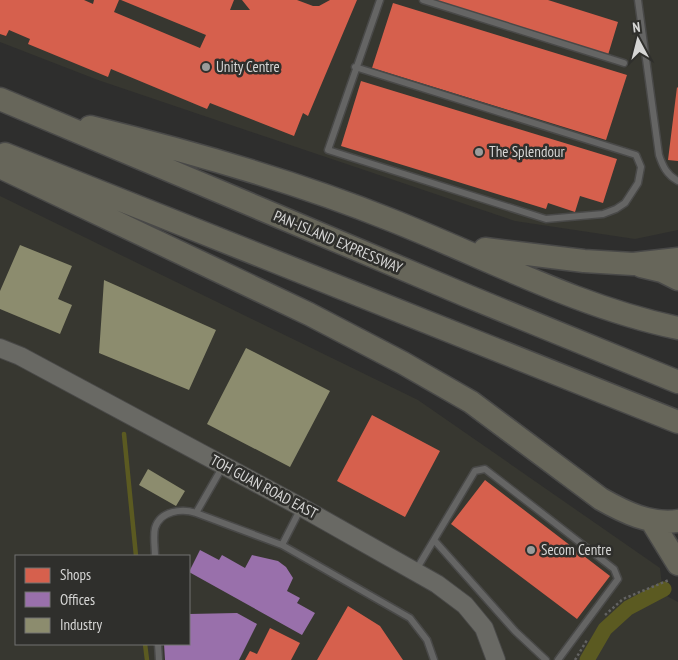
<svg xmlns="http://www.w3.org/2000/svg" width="678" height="660" viewBox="0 0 678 660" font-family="'PT Sans Narrow',sans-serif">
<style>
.built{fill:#373730;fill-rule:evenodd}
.shops{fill:#d6604d}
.offices{fill:#9970ab}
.industry{fill:#8c8c6e}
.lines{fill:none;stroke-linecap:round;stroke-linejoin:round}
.stream{stroke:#5b5a21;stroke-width:4.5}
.canal{stroke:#5b5a21;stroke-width:15}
.lane-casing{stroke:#494948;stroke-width:9}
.secondary-casing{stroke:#494948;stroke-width:20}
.highway-casing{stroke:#494948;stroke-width:25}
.path{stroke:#636362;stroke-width:2.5;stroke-dasharray:2.5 2.5;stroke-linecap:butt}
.lane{stroke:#656564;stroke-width:6}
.secondary{stroke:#696964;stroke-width:18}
.highway{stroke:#67665a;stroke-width:22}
.poi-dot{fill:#9b9b9a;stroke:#2f2f2c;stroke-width:2}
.labels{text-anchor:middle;stroke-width:5;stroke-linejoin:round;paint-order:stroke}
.poi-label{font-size:15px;fill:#d6d6d5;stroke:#2f2f2c;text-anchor:start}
.street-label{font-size:15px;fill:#d6d6d5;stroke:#2f2f2c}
</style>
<rect width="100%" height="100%" fill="#2e2e2d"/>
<!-- built -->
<path class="built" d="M0 0H678V230L635 239 515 221 98 80 0 42Z
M0 196 418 400 660 568 663 594 678 602V660H0ZM16 556H189V644H16Z"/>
<!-- shops -->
<path class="shops" d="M0 0H84L93 4 94 0H119L114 12 200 48 206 35 121 0H234L230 10H250L242 0H297L313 6H319L330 0H357L308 116 303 113 294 136 210 103 207 109 111 69 108 77 28 44 30 39 9 30 6 36 0 34Z
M432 0H548L618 22 608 55Z
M393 3 627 75 606 140 372 68Z
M361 81 617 159 603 203 580 196 575 212 548 203 546 209 341 146Z
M677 87 678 88V161L668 160Z
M372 415 440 451 405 517 337 481Z
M485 480 610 576 577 619 451 524Z
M348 606 380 626 403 660H317Z
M270 628 300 643 291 660H245L250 651 257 654Z"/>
<!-- offices -->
<path class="offices" d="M200 550 219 560 222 555 245 568 252 555 278 561 286 567 293 578 287 591 300 598 297 603 315 613 302 635 189 572Z
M237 613 257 624 239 660H165L164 644H189V614Z"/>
<!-- industry -->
<path class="industry" d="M20 245 72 266 58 299 72 305 60 334 0 309V291Z
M104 280 216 330 189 390 99 353Z
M246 348 330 391 290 467 207 424Z
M148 469 185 491 176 506 139 485Z"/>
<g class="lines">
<!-- stream -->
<path class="stream" d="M124 434 136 556
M145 644 147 660"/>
<!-- canal -->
<path class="canal" d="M587 660 605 629 628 608 664 589"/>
<!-- lane casing -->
<g class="lane-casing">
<path id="lane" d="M423 0 624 63
M638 0 659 155C663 167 667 175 678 181
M355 67 636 155 641 167 638 183 625 203 616 209 603 214 546 219 328 150 380 0
M196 513 223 466
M434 540 515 631 546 660
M282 545 301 508
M155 556C155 547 153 536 155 528 160 511 182 508 196 513L282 545 410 618 427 640 434 660
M416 570 475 471 485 469 614 569 618 579 558 660
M158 644 159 660"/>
</g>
<!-- secondary casing -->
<g class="secondary-casing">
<path id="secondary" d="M0 348 20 356 301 507 437 584 465 605 484 628 496 660"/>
</g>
<!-- highway casing -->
<g class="highway-casing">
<path id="highway" d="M0 99 465 295 678 382
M90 127C192 152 294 181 391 220 485 257 578 307 678 328
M5 154 678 422
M0 167 309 314 403 363 471 402 601 499C624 512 650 525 678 521
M485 249 584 261 633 264 678 259
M641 266 662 271 678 279
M651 520 678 564"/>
</g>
<!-- path -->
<path class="path" d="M605 615 623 599 669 580
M575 660 587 640"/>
<!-- lane -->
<use href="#lane" class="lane"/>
<!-- secondary -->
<use href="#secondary" class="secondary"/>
<!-- highway -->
<use href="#highway" class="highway"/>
</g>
<!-- markers -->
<g class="poi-dot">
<circle cx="206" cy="67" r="5"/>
<circle cx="479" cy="152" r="5"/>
<circle cx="531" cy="550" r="5"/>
</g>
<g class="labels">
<!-- poi labels -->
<g class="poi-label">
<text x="216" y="72">Unity Centre</text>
<text x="489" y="157">The Splendour</text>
<text x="541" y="555">Secom Centre</text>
</g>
<!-- street labels -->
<g class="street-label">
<text transform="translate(338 242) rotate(23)" y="5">PAN-ISLAND EXPRESSWAY</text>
<text transform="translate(264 487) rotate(28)" y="5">TOH GUAN ROAD EAST</text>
</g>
</g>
<!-- legend -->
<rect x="15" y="555" width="175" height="90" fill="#2f2f2c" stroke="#727270"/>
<rect x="25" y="568" width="25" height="15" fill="#d6604d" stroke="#727270"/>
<text x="60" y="580" font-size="15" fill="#d6d6d5">Shops</text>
<rect x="25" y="592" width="25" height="15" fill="#9970ab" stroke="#727270"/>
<text x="60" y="605" font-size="15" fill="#d6d6d5">Offices</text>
<rect x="25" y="618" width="25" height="15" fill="#8c8c6e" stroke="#727270"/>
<text x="60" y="630" font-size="15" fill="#d6d6d5">Industry</text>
<!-- north arrow -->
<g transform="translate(638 40) rotate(353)" stroke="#2f2f2c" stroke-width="4" paint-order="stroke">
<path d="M0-4L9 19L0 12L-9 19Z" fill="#d6d6d5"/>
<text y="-8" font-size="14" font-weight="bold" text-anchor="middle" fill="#d6d6d5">N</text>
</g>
</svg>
